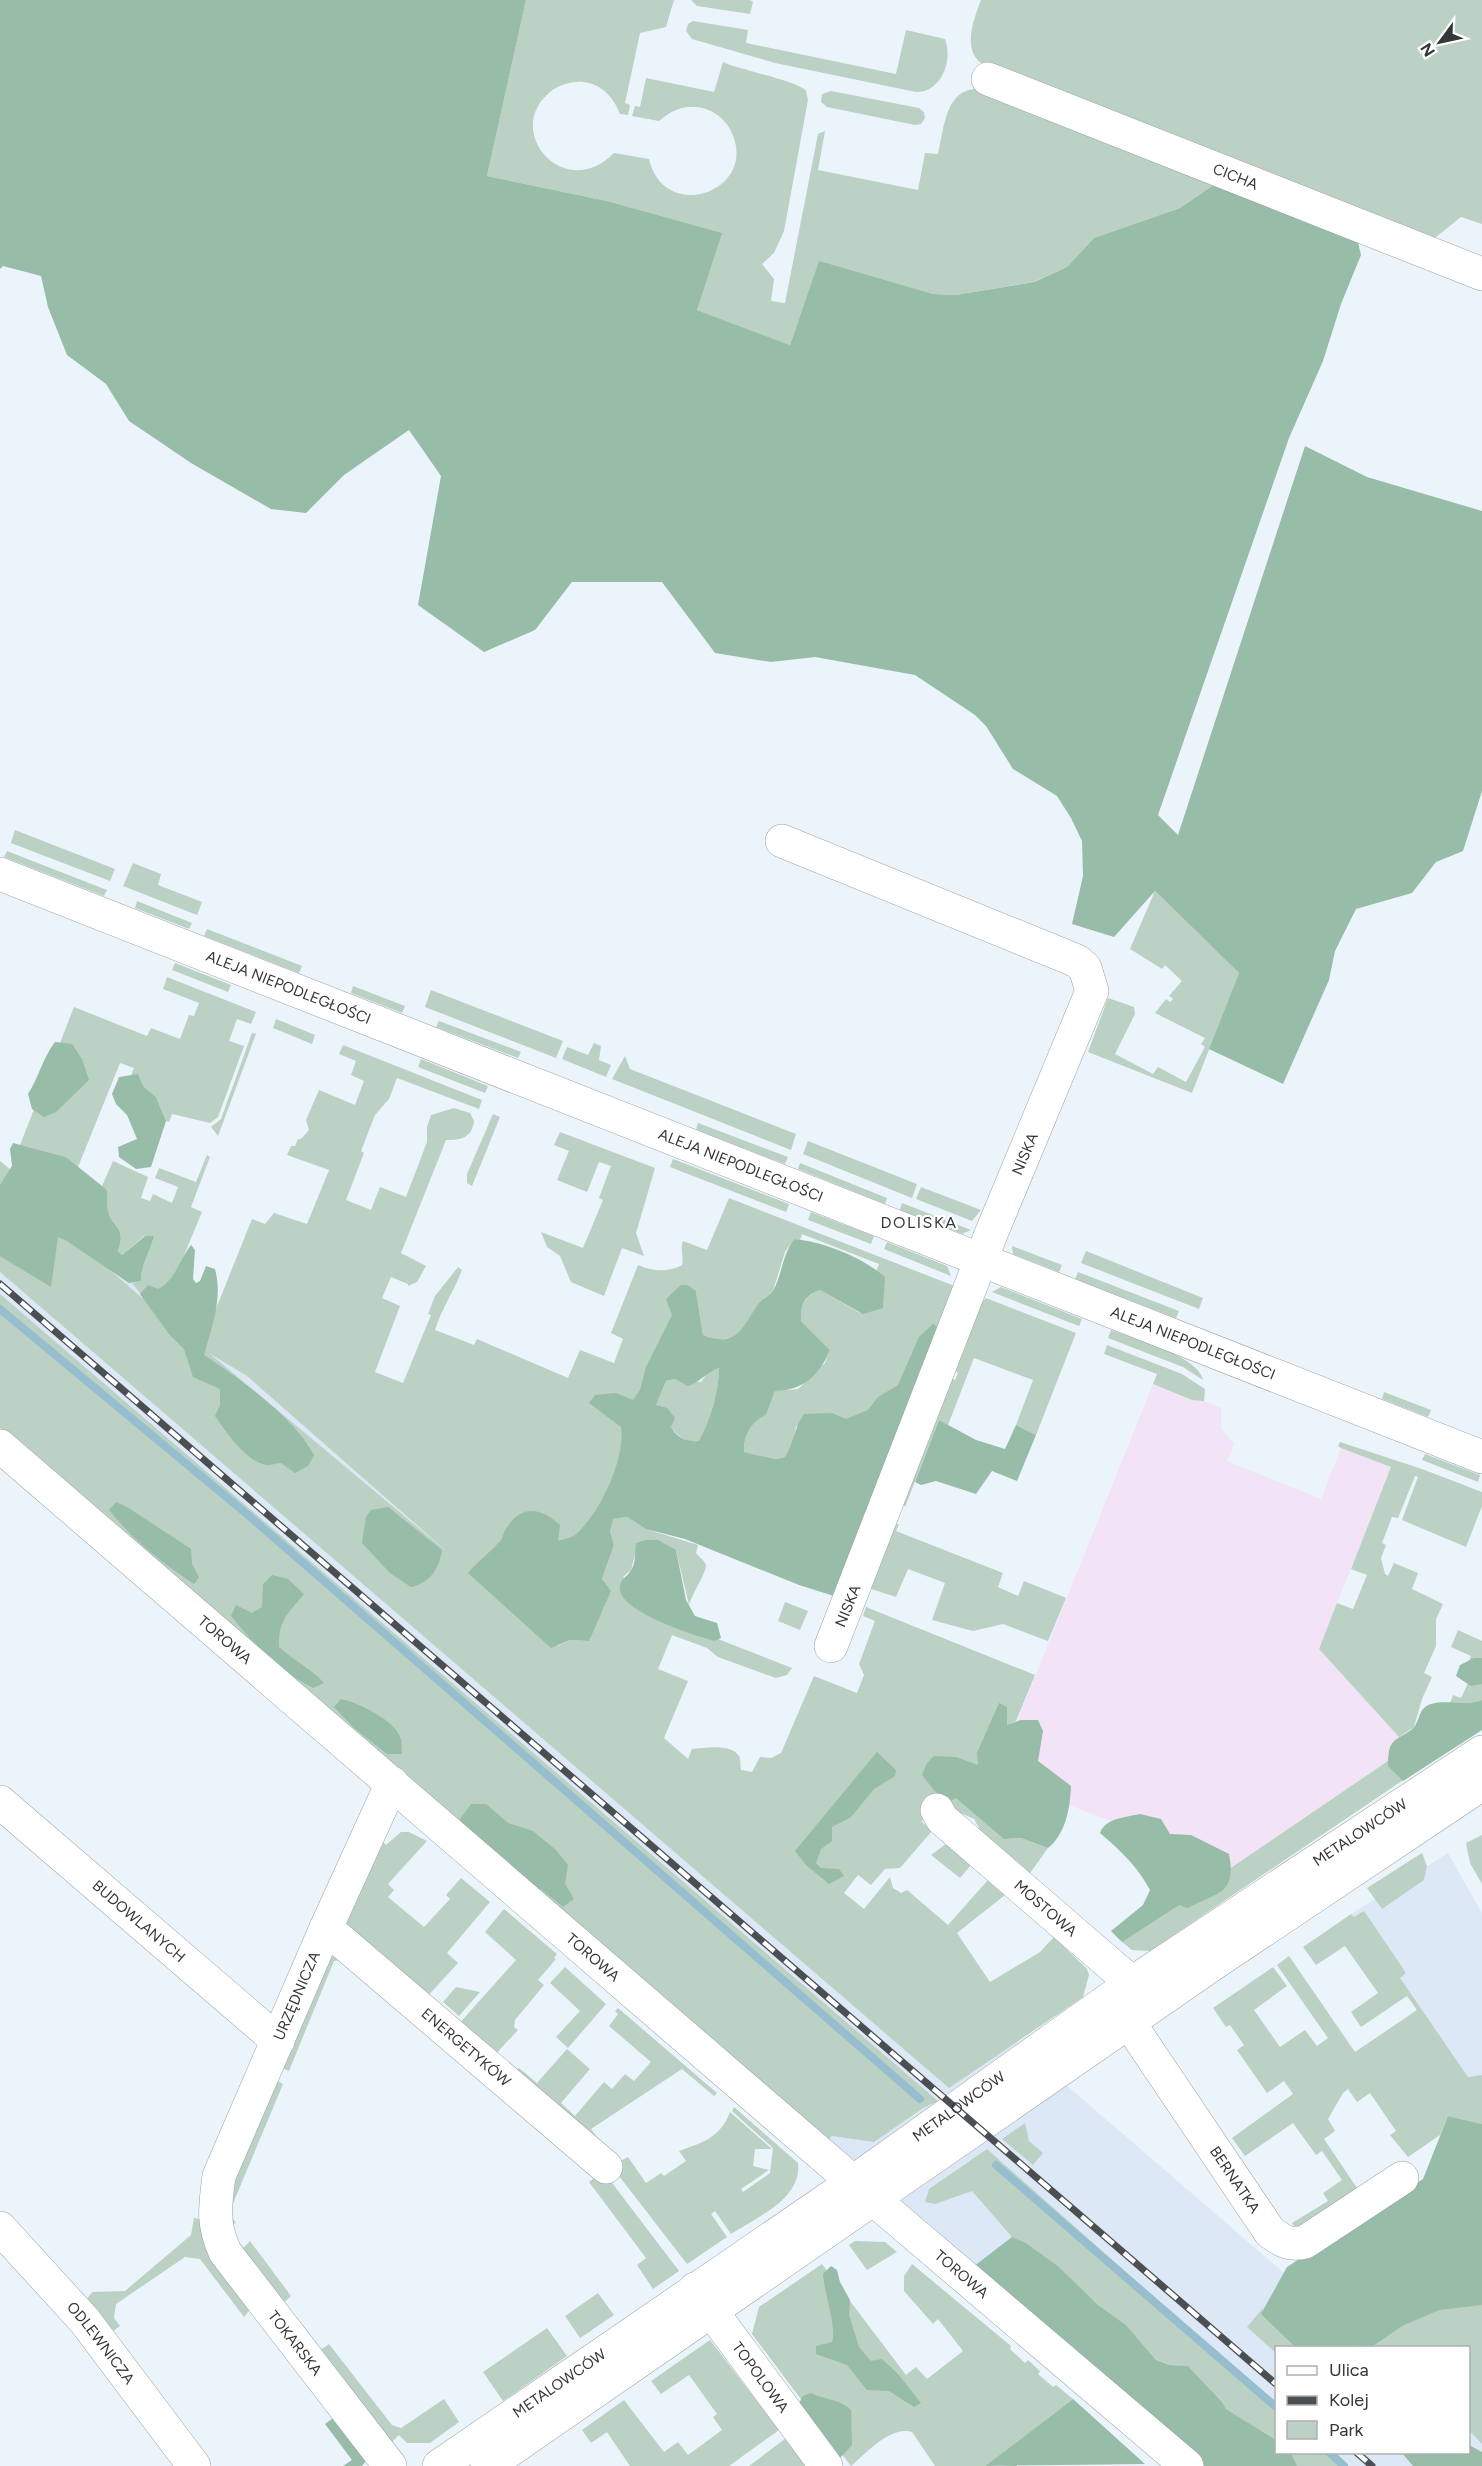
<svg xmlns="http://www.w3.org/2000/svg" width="1482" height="2466" viewBox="0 0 1482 2466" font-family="Figtree,sans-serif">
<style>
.industrial{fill:#f2e3f6}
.built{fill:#dce8f5}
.green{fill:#bad1c4;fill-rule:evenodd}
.forest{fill:#97bca7;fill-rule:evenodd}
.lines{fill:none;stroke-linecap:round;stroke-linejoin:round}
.stream{stroke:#96becf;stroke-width:8}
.street-casing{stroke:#9ca3aa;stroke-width:34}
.secondary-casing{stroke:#9ca3aa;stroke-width:34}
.street{stroke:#fff;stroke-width:33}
.secondary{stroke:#fff;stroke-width:33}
.rail-casing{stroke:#4b4f52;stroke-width:7}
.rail{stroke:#fff;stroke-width:4.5;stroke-dasharray:14;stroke-linecap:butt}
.labels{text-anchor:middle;stroke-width:4.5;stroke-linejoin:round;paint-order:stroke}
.street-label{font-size:15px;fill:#34373a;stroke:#fff}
.neighbourhood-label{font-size:16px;letter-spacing:1.5px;fill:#33383e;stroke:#fff}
</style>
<rect width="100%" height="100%" fill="#ecf4fb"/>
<!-- industrial -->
<path class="industrial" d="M1153 1384 1192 1400 1204 1401 1221 1408V1428L1234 1444 1227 1461 1321 1499 1341 1448 1391 1467 1319 1649 1408 1747 1232 1869 995 1776Z"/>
<!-- built -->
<path class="built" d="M0 1161 557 1646 1370 2347 1276 2348V2452H1468L1469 2432 1482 2444V2466H1207L958 2254 0 1422Z
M1448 1853 1482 1913V2079L1466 2081 1351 1914Z"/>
<!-- green -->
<path class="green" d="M526 0H674L666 27 640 33 625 103 630 105 628 115 620 114C614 98 602 84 583 82 571 81 558 85 549 93 503 132 565 203 614 153L649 159C664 224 758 192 732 133 727 122 718 113 706 109 688 103 672 109 659 121L632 116 635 106 640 107 646 78 714 92 723 62C740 70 798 81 806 91L808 100 784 231 774 253 762 264 774 279 771 301 785 303 818 134 825 131 818 170 918 190 925 153 938 154C944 130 945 89 977 89L1218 182 1180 208 1094 238 1067 267 1033 282 955 295 933 294 819 262 790 345 697 310 721 233 607 201 487 176Z
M691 0H750L753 2 750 14 697 6Z
M981 0H1482V224L1461 217 1431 241 981 63C962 48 974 19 981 0Z
M693 21 748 30 746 43 896 74 906 30 945 39C953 60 942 92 916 92L775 63 692 39 686 31 688 24Z
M831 91 919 108 924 112 925 118 921 124 915 125 827 107 821 102 822 94Z
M15 830 115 869 110 881 11 843Z
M7 851 107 890 104 896 4 857Z
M133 863 161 874 158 885 202 902 197 915 123 886Z
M1155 891 1239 973 1192 1093 1088 1052 1108 998 1134 1007 1135 1014 1115 1054 1153 1074 1158 1067 1186 1082 1205 1047 1201 1044 1205 1038 1155 1013 1166 999 1170 1002 1173 999 1169 996 1182 981 1165 965 1162 969 1130 949Z
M137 901 192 923 189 929 135 908Z
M207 929 302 966 299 973 204 936Z
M175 963 231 985 228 992 172 970Z
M167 977 256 1012 251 1024 237 1019 229 1041 244 1046 218 1117 210 1123 172 1114 169 1122 166 1121 156 1097 144 1087 138 1074 131 1076 134 1068 120 1063 78 1167 66 1157 20 1145 74 1007 147 1036 151 1028 180 1039 189 1015 194 1016 199 1003 163 989Z
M353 986 405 1006 402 1013 351 993Z
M431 990 563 1041 556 1058 425 1007Z
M276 1019 315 1035 312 1044 273 1028Z
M439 1021 521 1052 518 1058 436 1027Z
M252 1033 256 1034 218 1136 211 1127 221 1119Z
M594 1043 601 1046 599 1060 611 1065 606 1077 562 1059 567 1047 588 1055Z
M343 1045 482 1100 479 1109 397 1078 389 1099 375 1115 361 1151 364 1153 346 1200 371 1210 380 1187 406 1197 427 1142V1127L431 1115 454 1108 470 1113 474 1121C472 1138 461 1140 446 1140L401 1253 426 1266 417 1282 408 1286V1284L391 1277 382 1298 400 1306 375 1372 403 1383 431 1315 428 1314 435 1296 458 1267 462 1270C454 1291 442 1308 435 1330L474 1345 477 1339 568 1378 580 1350 614 1363 623 1339 611 1333 638 1265C651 1271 668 1273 682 1265 684 1257 680 1249 683 1241L707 1250 729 1198 957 1287 867 1515 796 1426 793 1444 785 1457 776 1459 744 1452C743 1436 751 1422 766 1415L775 1391 798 1389 825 1363 830 1350 801 1321C801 1304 804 1296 820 1290L860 1313 879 1264 802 1234 800 1240 794 1239 785 1252 773 1291 757 1305 745 1328 731 1338 716 1340 703 1335 696 1291 557 1646 570 1640 589 1641 594 1624 604 1608 602 1579 614 1545 610 1531 612 1519 627 1517 646 1529 698 1545 696 1553C699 1557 704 1560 706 1565 707 1571 692 1594 689 1605L676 1550 635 1555 631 1570 623 1577 675 1628 715 1641 718 1639 792 1668 787 1675 776 1678 718 1657 707 1648 672 1635 658 1669 688 1681 664 1738 688 1759 692 1749C705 1748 731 1743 739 1756 741 1759 740 1766 741 1770L752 1772 760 1757 771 1758 781 1753 814 1676 857 1693 864 1675 859 1664 875 1621 863 1616 866 1607 1035 1675 1016 1721 1007 1726 1004 1839 1021 1838 1048 1848 1028 1876 983 1835 974 1819 956 1811 921 1821 932 1831 900 1868 885 1869 871 1885 858 1875 844 1893 864 1909 890 1877 893 1888 901 1893 907 1890 948 1925 988 1880 1005 1895 957 1933 990 1982 1040 1952 1054 1937 1087 1969 1089 1975 1083 1997 949 2088 0 1272V1161L11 1170 8 1177 4 1178 148 1303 132 1283 141 1281C141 1264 150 1253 154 1236H144L122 1255 118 1251C127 1224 113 1231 108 1210 107 1204 108 1196 107 1190L102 1186 113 1161 148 1177 141 1198 150 1201 153 1194 172 1203 178 1187 155 1178 159 1168 196 1182 207 1155 210 1157 191 1207 202 1212 160 1313 201 1346 252 1219 265 1224 274 1213 307 1224 329 1170 287 1155 291 1146H295L298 1139H301L309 1130 306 1120 319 1090 355 1105 364 1081 351 1075 356 1061 339 1054ZM209 1353 247 1376 451 1555Z
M625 1056 630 1069 796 1134 791 1150 612 1079Z
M421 1059 488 1086 485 1093 418 1067Z
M493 1114 500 1117 472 1186 467 1183V1174Z
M698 1123 788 1157 785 1164 696 1130Z
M560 1132 655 1168 636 1233 644 1256 622 1248 604 1296 571 1282 560 1256 547 1247 541 1232 583 1248 603 1200 599 1198 611 1166 599 1162 587 1192 557 1180 569 1151 554 1145Z
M808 1141 917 1184 912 1198 803 1154Z
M673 1159 789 1204 786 1212 670 1167Z
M800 1163 887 1198 885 1204 798 1169Z
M921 1187 981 1210 972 1221 916 1199Z
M902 1203 971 1230 962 1234 900 1210Z
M811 1212 874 1236 871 1244 808 1220Z
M887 1242 947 1266 951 1276 884 1249Z
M1012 1246 1062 1265 1059 1272 1013 1254Z
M1086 1251 1203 1298 1199 1309 1081 1263Z
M1078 1272 1179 1311 1176 1318 1075 1279Z
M1001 1287 1082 1319 1079 1326 992 1292Z
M0 1294 938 2101 923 2108 874 2142 832 2136 826 2142 0 1428Z
M986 1298 1076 1333 1036 1435 1016 1425 1033 1380 974 1358 948 1425 939 1420 905 1507 902 1502 950 1378 955 1380 958 1373 953 1370 979 1305Z
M1111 1330C1133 1338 1199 1356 1203 1380L1183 1367 1108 1338Z
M1107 1345 1182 1374 1205 1389 1204 1401 1192 1400 1153 1384 1157 1374 1104 1354Z
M719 1368C719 1391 710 1421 699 1442 677 1444 667 1421 656 1405L666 1381 675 1379 701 1382 709 1371Z
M1384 1392 1431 1410 1428 1417 1382 1399Z
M1340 1442 1422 1469 1482 1492V1506L1466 1547 1402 1520 1418 1477 1415 1476 1398 1518 1392 1517 1382 1543 1386 1545 1381 1558 1385 1574 1388 1576 1394 1563 1418 1573 1412 1589 1443 1604 1436 1619V1646L1424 1673 1432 1677 1422 1699 1414 1727 1399 1737 1319 1649 1337 1603 1353 1609 1367 1575 1351 1569 1391 1467 1341 1448 1338 1446Z
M1425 1454 1480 1475 1478 1482 1422 1460Z
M899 1524 896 1531 1003 1573 998 1587 1018 1596 1024 1581 1066 1598 1048 1641 1003 1624 973 1631 932 1620 945 1583 908 1569 896 1597 868 1588 892 1525Z
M785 1602 808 1611 800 1630 778 1621Z
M1458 1630 1482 1641V1700L1473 1704 1450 1703 1453 1695 1461 1698 1468 1683 1461 1679 1471 1656 1451 1647Z
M1461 1741 1150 1951 1132 1950 1122 1942 1410 1746Z
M401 1832H409L427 1841 388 1884 394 1890 388 1897 424 1927 450 1899 446 1895 461 1878 490 1902 447 1953 458 1963 424 2000 345 1933 343 1919 379 1838 386 1845Z
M1482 1835V1884L1470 1863 1466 1843Z
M946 1844 971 1865 960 1878 931 1855Z
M1422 1853 1427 1866 1424 1880 1382 1909 1367 1888Z
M504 1909 557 1954 554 1958 556 1959 538 1980 544 1985 515 2020 514 2027 518 2030 492 2058 456 2027 516 1960 485 1932Z
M1364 1911 1406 1973 1400 1978 1468 2077 1482 2075V2124L1448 2116 1440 2135 1408 2157 1390 2135 1396 2131 1370 2093 1357 2102 1348 2089 1343 2093 1328 2119 1335 2131 1324 2139 1359 2191 1299 2233 1292 2223 1328 2201 1323 2193 1342 2180 1322 2151 1316 2155 1293 2123 1245 2156 1232 2138 1293 2094 1284 2081 1267 2093 1237 2050 1244 2045 1230 2025 1226 2027 1213 2008 1273 1967 1287 1986 1254 2010 1280 2047 1305 2030 1317 2046 1328 2038 1277 1965 1289 1956 1355 2052 1417 2010 1407 1996 1361 2027 1351 2012 1378 1993 1345 1946 1316 1965 1303 1947 1351 1914 1354 1917Z
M334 1956 341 1960 334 1961 289 2071 279 2067 327 1960Z
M565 1967 606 2004 568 2048 556 2037 580 2011 550 1983Z
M456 1987 480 1992 459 2016 443 2002Z
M618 2008 717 2093 714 2096 682 2069 591 2129 599 2140 513 2074 519 2068 537 2083 567 2049 590 2069 561 2103 575 2116 604 2082 612 2089 625 2074 634 2081 651 2062 609 2026 618 2014 615 2011Z
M274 2079 283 2084 229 2213 236 2223 227 2226 224 2198Z
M734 2107 798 2163C802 2199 757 2217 731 2234L715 2211 711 2214 727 2237 687 2264 609 2163H617L628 2157 646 2183 661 2173 664 2176 686 2161 679 2151C702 2143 721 2137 730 2112L772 2149H755L753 2166 769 2170 741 2189 743 2192 770 2173 773 2148 732 2111Z
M1025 2123 1029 2141 1043 2153 1033 2165 1002 2139Z
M987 2149 1276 2405V2440L1226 2409 1222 2402 1188 2366 1169 2365 1156 2360 1126 2325 1098 2305 1058 2266 1026 2243 1012 2237 972 2191 935 2204 925 2202 929 2189Z
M603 2171 679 2271 653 2289 637 2265 646 2258 589 2182Z
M194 2218 199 2219 202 2234 252 2307 244 2317 200 2259 185 2257 116 2304 114 2318 120 2326 112 2332 85 2302 92 2292 125 2291 191 2235Z
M250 2241 291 2296 282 2304 240 2251Z
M855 2241 885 2242 897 2252 867 2270 849 2245Z
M822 2264 906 2375 916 2367 927 2379 963 2351 938 2319 933 2324 904 2291V2276L912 2264 1011 2346 1010 2349 1025 2363 1028 2360 1040 2371 1038 2374 1053 2387 1056 2385 1073 2399 985 2466H935L912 2432C890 2426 868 2452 851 2466L752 2334 759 2307Z
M598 2293 614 2315 580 2338 565 2316Z
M1482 2298V2444L1469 2431 1468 2348 1374 2347 1359 2336 1369 2315Z
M1263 2308 1262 2314 1295 2347 1276 2348V2353L1247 2327Z
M547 2328 567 2356 503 2401 483 2372Z
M710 2340 779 2430 729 2466H630L607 2432 591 2443 582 2430 624 2400 664 2452 678 2442 688 2455 722 2430 713 2417 717 2414 689 2375 661 2394 651 2381Z
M329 2344 392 2425 401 2428 444 2399 459 2422 430 2443H407L399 2435 391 2443 319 2351Z
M786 2438 807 2466H749Z
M1291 2453H1331L1347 2466H1297Z"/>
<!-- forest -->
<path class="forest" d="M0 0H526L487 176 607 201 722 233 697 310 790 345 819 261 933 294 955 295 1034 282 1067 267 1094 238 1180 208 1218 182 1357 238 1361 255 1341 304 1323 361 1289 438 1158 815 1178 835 1305 446 1367 477 1482 511V791L1463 851 1436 862 1412 893 1356 909 1335 951 1329 980 1283 1084 1209 1049 1239 973 1155 891 1114 937 1072 924 1083 876 1082 841 1071 818 1057 796 1013 769 986 726 975 715 915 675 815 657 771 662 715 653 662 582H572L535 630 484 652 418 605 441 476 409 430 344 475 306 513 271 509 191 463 129 421 106 384 67 355 48 307 41 276 3 266 0 269Z
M55 1042 72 1044 82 1059 89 1080 56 1112 44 1117 32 1109 28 1094C40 1075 42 1059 55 1042Z
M138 1074 144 1087 156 1097 166 1121 151 1167 136 1169 119 1157 118 1147 137 1139 127 1115 116 1104 112 1094 119 1077Z
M13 1143 66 1157 107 1190C108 1196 107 1204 108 1210 112 1230 127 1224 118 1251L122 1255 145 1236H154C150 1253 141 1264 141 1281L129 1283 67 1241 58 1237 51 1287 0 1256V1185L12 1166 10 1149Z
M794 1239C824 1242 862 1257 885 1277L883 1308 863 1314 820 1290C804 1296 801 1303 801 1321L830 1350C820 1375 802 1391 775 1391L766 1415C751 1422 743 1436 744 1452L776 1459 785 1457C794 1443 794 1428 804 1414L832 1413 846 1419 868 1410 878 1397 898 1385 919 1337 933 1324 942 1330 834 1596 799 1585 685 1539 646 1529 627 1517 613 1519 610 1531 614 1545 602 1579 611 1591 589 1641 570 1640 551 1648 468 1573C478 1561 492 1551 501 1540 503 1537 504 1531 507 1527 522 1504 542 1508 560 1525L558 1541C563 1539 571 1538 575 1535 600 1514 626 1458 621 1427L589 1403 595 1395 616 1393 633 1400 640 1390 646 1367 672 1315 666 1299 681 1285H687L696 1291 703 1335C734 1348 742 1330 756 1307 760 1300 768 1297 773 1291 782 1275 782 1256 794 1239ZM719 1368C719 1391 710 1421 699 1441 688 1443 676 1437 671 1427L675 1418 667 1408 656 1405 666 1381 675 1379 688 1386C701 1382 706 1372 719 1368Z
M191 1245 195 1250 193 1279 196 1283 200 1281 206 1266 215 1269C223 1299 212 1326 204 1355 239 1378 294 1417 314 1455L308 1466 295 1473 281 1463C277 1463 270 1466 266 1465 246 1461 226 1432 215 1416L220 1405V1389L193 1377 184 1349 169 1334 140 1294 148 1285 158 1289C176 1280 179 1260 191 1245Z
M939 1420 976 1440 1005 1449 1016 1425 1036 1435 1017 1481 992 1471 976 1494 936 1481 921 1485 915 1482Z
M116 1502 127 1507 191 1549 192 1564 199 1577 194 1584C162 1563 133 1540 109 1510Z
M388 1507 442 1550C439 1569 430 1583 411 1587L390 1573 362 1543 366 1517 371 1510Z
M646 1540H658L676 1550 686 1600 695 1616 717 1623 721 1638 715 1641C695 1636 621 1612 620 1589 619 1579 627 1578 631 1570 636 1563 635 1551 636 1543Z
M272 1575 288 1579 304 1594C288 1614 278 1620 279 1647 294 1661 312 1669 324 1683L313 1688C280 1672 254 1644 231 1616L236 1605 252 1613 262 1607 263 1584Z
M1474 1658H1482V1684L1471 1686 1456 1676 1460 1665Z
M341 1699C359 1703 395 1720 401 1739 402 1743 401 1750 402 1754H387L354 1728 334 1707Z
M1482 1700V1730L1403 1781 1388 1766C1388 1760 1388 1753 1390 1747 1395 1736 1408 1735 1415 1726 1420 1718 1419 1708 1431 1704 1447 1699 1466 1707 1482 1700Z
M999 1703 1007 1707V1725L1021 1720H1038L1043 1731 1038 1761 1071 1786C1070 1808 1066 1834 1048 1848L1021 1838 1004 1839 956 1798 945 1804 922 1775 927 1763 934 1756 956 1757 978 1765 977 1753Z
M877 1752 896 1770 895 1776 874 1789 851 1817 832 1827V1841L821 1849 816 1863 821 1868 839 1869 844 1876 829 1884 806 1865 795 1851Z
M471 1804H486L508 1823 533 1831 556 1850 568 1865 565 1884 574 1899 563 1907 542 1890 524 1885 468 1838 460 1819Z
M1140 1814 1161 1819 1170 1834 1191 1835 1229 1854C1237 1895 1217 1892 1188 1908L1179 1905 1122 1942 1111 1931 1143 1905 1150 1890C1138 1867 1120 1850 1100 1833 1105 1818 1127 1817 1140 1814Z
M1448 2116 1482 2124V2305L1439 2310 1402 2326 1370 2348 1295 2347 1261 2314 1287 2267 1423 2179Z
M1012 2237 1026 2243 1058 2266 1098 2305 1126 2325 1156 2360 1169 2365 1188 2366 1222 2402 1226 2409 1276 2440V2452L1291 2453 1297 2466H1203L973 2267Z
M831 2266 837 2270 840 2282 850 2300 849 2315 859 2347 871 2361 882 2359 898 2374 921 2403 914 2407 889 2391 867 2390 847 2365 816 2354V2346L832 2342C837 2327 824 2292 823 2274Z
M811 2393C824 2400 841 2399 851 2410L852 2445 841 2457 835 2459 797 2407 803 2396Z
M1073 2399 1145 2464 985 2466Z
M337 2415 369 2457 362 2466H343L352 2460 325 2424Z
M1469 2445 1482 2452V2466H1413L1402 2453 1468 2452Z"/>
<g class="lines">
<!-- stream -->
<path class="stream" d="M0 1309 248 1515 920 2099
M996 2165 1276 2407
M1329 2452 1344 2466"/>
<!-- street casing -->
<g class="street-casing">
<g id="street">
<path id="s1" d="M988 79 1482 274"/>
<path d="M782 841 1077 961 1085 968 1092 991 991 1234 831 1646"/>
<path id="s2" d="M0 1446 873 2199 1187 2466"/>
<path id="s3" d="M0 1802 278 2041"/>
<path id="s4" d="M937 1810 942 1819 1132 1983 1152 2003"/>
<path id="s5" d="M326 1928 606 2167"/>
<path id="s6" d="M1113 1999 1270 2232C1282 2241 1290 2246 1305 2242L1402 2178"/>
<path id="s7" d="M0 2228 85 2321 194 2466"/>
<path id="s8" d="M695 2289 826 2466"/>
<path id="s9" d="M390 2466 225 2252C212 2223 215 2207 219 2176L326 1928 392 1783"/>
</g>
</g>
<!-- secondary casing -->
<g class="secondary-casing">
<g id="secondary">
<path id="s10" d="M0 874 1482 1457"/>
<path id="s11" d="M439 2466 853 2182 1132 1983 1482 1752"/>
<path d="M487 2466 1213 1964 1482 1784"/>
</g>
</g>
<!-- street -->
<use href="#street" class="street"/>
<!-- secondary -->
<use href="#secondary" class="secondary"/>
<!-- rail casing -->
<g class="rail-casing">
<path id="rail" d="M0 1284 1276 2384
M1356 2452 1372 2466"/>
</g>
<!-- rail -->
<use href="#rail" class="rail"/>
</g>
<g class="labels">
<!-- street labels -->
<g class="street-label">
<text dy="5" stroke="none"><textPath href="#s1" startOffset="266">CICHA</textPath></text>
<text dy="5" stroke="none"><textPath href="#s10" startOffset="310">ALEJA NIEPODLEGŁOŚCI</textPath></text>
<text transform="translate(1025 1154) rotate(-67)" y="5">NISKA</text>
<text dy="5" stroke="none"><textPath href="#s10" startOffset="796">ALEJA NIEPODLEGŁOŚCI</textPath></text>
<text dy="5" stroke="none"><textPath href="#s10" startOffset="1282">ALEJA NIEPODLEGŁOŚCI</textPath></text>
<text transform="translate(848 1606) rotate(-68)" y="5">NISKA</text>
<text dy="5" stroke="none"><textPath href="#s2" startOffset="297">TOROWA</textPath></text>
<text dy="5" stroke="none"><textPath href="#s11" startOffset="1118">METALOWCÓW</textPath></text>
<text dy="5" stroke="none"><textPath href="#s4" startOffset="147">MOSTOWA</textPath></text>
<text dy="5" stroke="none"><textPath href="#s3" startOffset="183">BUDOWLANYCH</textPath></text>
<text dy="5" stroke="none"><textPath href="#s2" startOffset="783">TOROWA</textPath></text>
<text dy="5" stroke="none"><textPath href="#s9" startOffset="544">URZĘDNICZA</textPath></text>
<text dy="5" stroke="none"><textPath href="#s5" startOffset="184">ENERGETYKÓW</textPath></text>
<text dy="5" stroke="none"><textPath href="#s11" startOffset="632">METALOWCÓW</textPath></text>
<text dy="5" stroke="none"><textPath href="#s6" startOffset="218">BERNATKA</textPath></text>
<text dy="5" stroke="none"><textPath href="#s2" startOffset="1269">TOROWA</textPath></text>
<text transform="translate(295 2343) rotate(52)" y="5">TOKARSKA</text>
<text dy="5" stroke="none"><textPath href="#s7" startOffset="153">ODLEWNICZA</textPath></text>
<text dy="5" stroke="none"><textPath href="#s8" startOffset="110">TOPOLOWA</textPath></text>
<text dy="5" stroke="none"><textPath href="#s11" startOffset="146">METALOWCÓW</textPath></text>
</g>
<!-- neighbourhood labels -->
<g class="neighbourhood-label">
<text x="919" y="1228">DOLISKA</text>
</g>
</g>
<!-- legend -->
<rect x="1275" y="2346" width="195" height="108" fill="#ffffff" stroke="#aeafb0" stroke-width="1.5"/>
<rect x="1287" y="2366" width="30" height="9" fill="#ffffff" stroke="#aeafb0" stroke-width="1.5"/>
<text x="1329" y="2376" font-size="18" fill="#34373a">Ulica</text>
<rect x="1287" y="2396" width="30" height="9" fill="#4b4f52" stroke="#aeafb0" stroke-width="1.5"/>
<text x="1329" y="2406" font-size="18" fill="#34373a">Kolej</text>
<rect x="1287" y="2421" width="30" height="18" fill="#bad1c4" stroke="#aeafb0" stroke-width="1.5"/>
<text x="1329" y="2436" font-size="18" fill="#34373a">Park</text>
<!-- north arrow -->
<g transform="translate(1440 42) rotate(237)" stroke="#ffffff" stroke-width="4.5" paint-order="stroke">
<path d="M0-4.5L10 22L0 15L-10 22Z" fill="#34373a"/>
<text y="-9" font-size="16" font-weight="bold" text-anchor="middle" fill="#34373a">N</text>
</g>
</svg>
